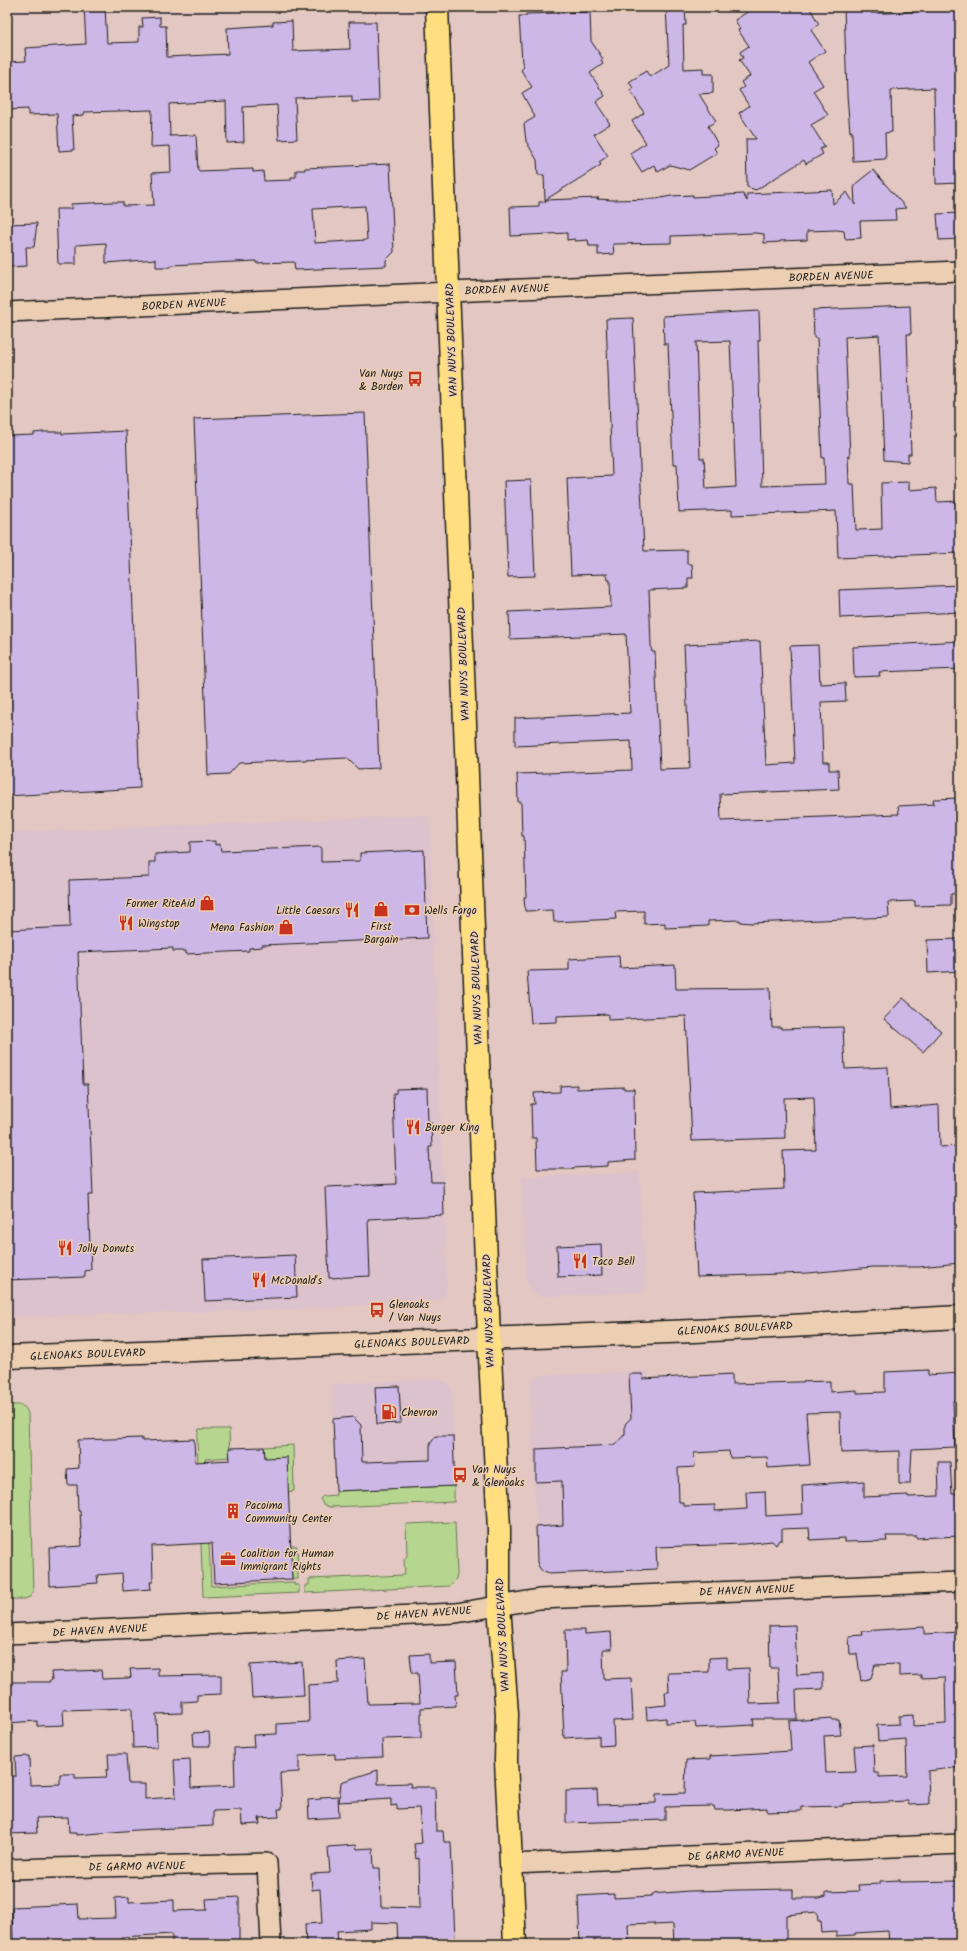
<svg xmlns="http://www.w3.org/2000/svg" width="967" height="1951" viewBox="0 0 967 1951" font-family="Kalam,sans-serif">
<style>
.built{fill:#dcc2cd}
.green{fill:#b6d68f;stroke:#697956}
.building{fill:#cdb7e7;stroke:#1c1c1c;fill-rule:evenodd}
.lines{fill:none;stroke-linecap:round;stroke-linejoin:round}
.minor-casing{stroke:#1c1c1c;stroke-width:22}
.secondary-casing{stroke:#1c1c1c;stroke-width:25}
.primary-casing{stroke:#1c1c1c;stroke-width:25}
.minor{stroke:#ecceb2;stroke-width:19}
.secondary{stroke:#ecceb2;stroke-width:22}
.primary{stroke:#ffdf80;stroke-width:22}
.labels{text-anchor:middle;stroke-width:3;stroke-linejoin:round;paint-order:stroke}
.street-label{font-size:11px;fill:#1c1c1c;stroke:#ecceb2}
.poi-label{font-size:11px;fill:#1c1c1c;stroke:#ecceb2;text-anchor:start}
</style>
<rect width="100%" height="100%" fill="#e3c7c2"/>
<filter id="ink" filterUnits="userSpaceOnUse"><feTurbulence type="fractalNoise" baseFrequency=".025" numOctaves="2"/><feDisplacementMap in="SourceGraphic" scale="8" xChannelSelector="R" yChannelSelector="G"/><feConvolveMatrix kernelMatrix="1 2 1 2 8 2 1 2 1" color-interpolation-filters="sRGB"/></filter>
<g filter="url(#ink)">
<!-- built -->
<path class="built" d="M429 815 447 1290 444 1297 438 1300 330 1308 7 1317V832Z
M640 1172 645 1292 541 1297 533 1293 526 1282 522 1177Z
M649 1371 655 1521 536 1527 530 1387 534 1378 542 1375Z
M438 1379 447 1382 452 1390 455 1486 336 1491 332 1384Z"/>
<!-- green -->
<path class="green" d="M7 1405C16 1405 26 1403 28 1414L33 1592 30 1597 24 1599H7Z
M199 1429H229L230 1457 205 1459 211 1586 294 1582V1585H299V1593L203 1597 197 1439Z
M293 1445 294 1491 288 1492 265 1458 264 1447Z
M454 1486V1502L329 1507 323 1504 320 1499 323 1496 336 1495V1491Z
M455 1522 457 1575 455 1581 450 1586 305 1593V1585H309V1579L405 1575 404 1559 407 1556 406 1524Z
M290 1546H297L298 1579H292Z"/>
<!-- building -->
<path class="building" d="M84 7H105L107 43 139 42V27H143L142 18 160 17V26H166L167 57 228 54 227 28 273 25V22L292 21 293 51 350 49 349 22H376L379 101 352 102V96L295 98 297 139 279 140 277 105 243 107 244 142 227 143 226 101 169 104 170 136 196 135 198 171 253 169V172L263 171 264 181 291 180V177H296V170H305V168L390 164 394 252 386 260V266L295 270 294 262 256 263V261L171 265V267H156V259L106 263V243L76 245V264H58L56 209H71V204L112 202H123V206L154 205 152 173 171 172 170 146 151 147 152 110 84 112V115L72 116 74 150 59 151 57 114 28 115V109L7 110V62L26 61 25 48 86 44ZM365 206 367 240 315 243 313 209Z
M666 7H685L686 25H683L684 69 703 68V74H713V93L699 94 716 121 708 126 718 145 714 148 717 153 689 170 670 165 658 172 654 165 642 172 630 153 646 143 632 121 644 113 630 90 633 88 629 82 646 71 650 77 669 65Z
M755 7H809L819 24 811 30 825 51 808 62 823 85 813 91 828 115 811 125 825 147 820 149 823 154 806 164 804 160 756 190 747 187 746 139H756L739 113 749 106 739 90 744 87 741 82 750 76 739 60 743 58 740 52 749 46 738 30 740 29 735 20Z
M844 7H871V13H886L930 11 929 9 960 8V183L936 184 934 88 891 90 892 132 885 133 886 159 853 161 852 135V131L850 132 847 95Z
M590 12 591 41 603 59 601 60 603 64 590 73 605 96 596 102 610 124 594 134 608 156 599 162 601 165 545 200 544 175H538L537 160 526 141 524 124 535 117 522 93 532 87 521 70 524 67 522 62 519 16H526V14Z
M873 170 906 208 895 209 896 220 860 221 861 238 845 239 844 231 837 230 807 231V240L780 241V242L764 243V234L755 233 671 236V243L613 244 614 254 598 255V246H589L588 240 575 241V239L567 240V233L511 236 510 207 539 206V202H546L545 200 599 198 597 199 612 200 656 199 671 196 693 195V197L743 194 747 201V194L832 190 833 204 847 192 855 205 854 185Z
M960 213V239L939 240 937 214Z
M37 223 34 247H26L27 266 10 267 8 224Z
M910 306 911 334H907L911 454H908V462L884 460 879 335 845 337 850 457 848 456 849 484H854L856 530 882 529 881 483 909 482V490L936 488 937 502 960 501V553L838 558 836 511 732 515V510L679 512 677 464H673L668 344H664L663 316 759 311 760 340H758L762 486 825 484 824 458H822L817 338H814L813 310ZM730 341 736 487 706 489 704 458H700L696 342Z
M633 318 644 551 687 550V564H692L693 578H688V588L649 590 651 645 652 652H655L660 769 690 768 684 645 760 641 766 765 795 763 790 646 818 645 820 684 845 683 846 701 821 702 823 762H829V770H838L839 789 720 794 721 821 899 814 898 806 934 804 933 799 960 798V893L951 894V905L915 906V901L888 902 889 917 751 923 740 922V920L708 921V926L665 928V923L644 924V911L615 912 616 919 554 922 553 910 525 911 524 897H526L524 836H522L521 802H518L517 774 632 770 631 741 515 746V718L630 713 626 634 510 639 509 612 611 607 610 580H608L607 574 571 575 567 478 612 476 606 319Z
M365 413 379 768 358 769 347 758 239 763 229 774 208 775 194 419Z
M126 431 140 788 7 796V436L34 435V433L43 432H62V434Z
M531 480 535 576 508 577 504 481Z
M960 585V612L840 618 839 590Z
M960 641V669L879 672 880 676 854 677 853 647Z
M215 841V845L220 844 221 851 321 847V862L360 861V853L424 850 427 938 262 945V947L249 948V951L186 954V951H173V948L78 952 83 1084H88L93 1195H88L91 1270 85 1271V1277L7 1280V930L70 927 69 880 149 877V862H155V854L190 852V842Z
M960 939V971L928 973 927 940Z
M619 956 620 968 675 965 676 989 770 988 772 1027H781V1029L843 1027 845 1069 888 1067 890 1109 939 1105 940 1147 960 1146V1263L919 1267H873L808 1273 697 1277 693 1193 784 1189 783 1151 816 1150 814 1097 784 1098 785 1138 692 1141 686 1016 608 1020V1014L557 1016V1022L531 1023 527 971 569 970V959Z
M903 998 941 1031 923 1052 884 1019Z
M577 1085V1089L624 1087V1089H634L635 1160 608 1162V1166L572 1168V1169H537L536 1138H532L531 1104H535L534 1093 560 1092V1086Z
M427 1088 428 1122H431L432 1147H429L431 1182H443L444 1215 368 1219 370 1276 329 1278 325 1187 396 1184 393 1094 396 1093V1089Z
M601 1244 602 1275 558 1277 557 1246Z
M295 1255 297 1297 205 1301 203 1259Z
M928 1370V1375L960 1373V1399L953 1401 955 1447 912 1449 910 1484H899V1451L841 1453 840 1412 806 1413 810 1465 768 1468 767 1457 730 1458 729 1451 694 1453 695 1467 678 1468 679 1502H683V1506L715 1505V1511L747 1509 746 1492 765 1491 766 1516 803 1514 802 1485 864 1481V1497L908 1495V1497L939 1496 938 1462H950L952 1494H960V1536L916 1538V1536H886L887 1541 845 1542V1538L810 1540 809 1528 782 1529V1540H779L776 1545 772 1541 744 1544 656 1547 657 1569 549 1574 542 1571 539 1567 537 1562 536 1527 563 1525 562 1481 536 1482V1449L615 1445 625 1434V1424L631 1418 629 1374H642L643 1379 732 1374V1384L830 1381V1392L857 1390V1393L885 1392V1372Z
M399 1386 401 1423 377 1424 375 1387Z
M353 1417 361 1425 362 1462 430 1460V1444L436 1436H453L455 1486 336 1491 333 1419Z
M142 1438V1441L194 1439 195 1462 230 1460 229 1448 264 1447 265 1458 287 1457 292 1579 214 1583 212 1543 152 1546 153 1582H150L151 1589 123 1591 122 1573 97 1575 98 1583 50 1586 49 1548 82 1546 80 1511H78L77 1485H68L67 1469 79 1468 78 1440Z
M795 1625 797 1675 823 1673V1689L796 1690 797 1719H753L754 1725 696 1728 695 1722 666 1723V1718L647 1720 646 1707 666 1705 665 1692H669L668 1673 709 1672V1658L727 1657V1669L749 1668 750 1704 780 1703 778 1668H770L769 1626Z
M924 1627V1634L960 1632V1767L928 1771 929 1804 909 1805 908 1801 843 1804V1806L801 1807V1811L767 1812V1808L729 1810H715L714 1806 665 1807V1820L566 1823V1791L597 1790 598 1805 656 1803V1794L685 1793 686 1760 710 1759V1756L791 1751 789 1721 832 1718V1720H839L841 1735 824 1736 826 1773 856 1772 854 1746 873 1745 874 1773H879V1777L907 1776 906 1739 878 1741 877 1725 899 1724V1716L913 1715V1726L946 1724 945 1677 921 1678V1675L899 1676V1664L875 1665 871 1678 861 1681 857 1654H850L849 1636 863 1635 862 1631Z
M565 1630H585V1634L611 1632 612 1649H604L603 1651 604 1679 631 1678 633 1720 613 1721 614 1745 599 1746V1736L564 1738 561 1672H566Z
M429 1654V1663L456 1662 458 1695H455L456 1706 421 1708V1738L382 1739 383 1757 335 1759V1754L299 1756V1772L280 1773 282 1809H278L279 1817 259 1818 260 1824 242 1825 241 1810 213 1811V1826L136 1830 76 1835V1833H69L68 1817 36 1818 37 1833 7 1834V1776H16L15 1757 29 1756 30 1785 60 1784V1774H75V1778L107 1777 106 1770H109L108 1754H126L128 1784H145V1799L176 1797 174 1760 190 1759 191 1788 235 1786 234 1748 254 1747 253 1735 277 1734V1724L309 1722 308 1685 338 1683 337 1661 365 1659 368 1704 420 1703 418 1673H412L410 1655Z
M302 1662 304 1695 252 1698 250 1665Z
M158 1668V1676L221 1675V1694L197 1695V1701L182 1702V1713L156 1714 157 1747 133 1748 132 1710 130 1708 63 1710 64 1725 37 1726V1721L7 1723V1682H49L52 1680 51 1672 101 1670 102 1679 128 1678 131 1677 130 1669Z
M209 1732 210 1746H194L193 1733Z
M378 1770V1784L410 1783 411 1787H435L436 1831H443L444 1842H451L455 1940 398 1943 397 1923 371 1922V1929L337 1931 338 1943 306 1944 305 1924 322 1923 320 1889 312 1890 311 1874 330 1873 328 1847 356 1845 357 1849 373 1848 374 1868H380L381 1907 420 1908 419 1858 416 1859 414 1844 422 1843 419 1808 397 1809V1805L391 1806V1799L339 1802 341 1782Z
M338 1796 339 1817 309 1819 308 1800 321 1799V1797Z
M900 1880V1882L960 1881V1944H889L888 1931 855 1933V1935L836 1936V1932L822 1933 821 1921H818L817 1912 786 1915V1944L674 1943 673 1924 654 1925V1923L628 1924 629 1944H580L578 1896 614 1894V1898L652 1896V1894L689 1891 791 1889 793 1890V1898H819L826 1896V1892L859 1891 858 1885 880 1884V1881Z
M129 1897V1902L174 1900V1911L207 1910 206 1899 239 1897V1944H172V1934L122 1937V1944H67L66 1940 38 1941 37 1944H13L12 1907 78 1904 79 1919 116 1918 115 1898Z"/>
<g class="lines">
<!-- minor casing -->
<g class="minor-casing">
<path id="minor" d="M7 312 450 292 960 271
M7 1634 456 1613 539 1599 960 1582
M512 1864 960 1844
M7 1869 267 1863 271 1944"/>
</g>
<!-- secondary casing -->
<g class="secondary-casing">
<path id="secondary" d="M7 1357 694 1331 960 1317"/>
</g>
<!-- primary casing -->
<g class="primary-casing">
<path id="primary" d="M437 7 489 1338 499 1529V1606L507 1714 506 1761 515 1944"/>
</g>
<!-- minor -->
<use href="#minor" class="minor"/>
<!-- secondary -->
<use href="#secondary" class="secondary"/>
<!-- primary -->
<use href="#primary" class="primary"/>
</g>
</g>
<!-- icons -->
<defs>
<g id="bus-bare" transform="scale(1.2)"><path d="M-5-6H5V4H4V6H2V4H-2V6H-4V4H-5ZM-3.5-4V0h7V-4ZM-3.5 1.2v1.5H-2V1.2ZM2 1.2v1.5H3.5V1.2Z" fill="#c8321e" stroke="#ecceb2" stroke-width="2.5" paint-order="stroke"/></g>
<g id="shop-bare" transform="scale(1.2)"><path d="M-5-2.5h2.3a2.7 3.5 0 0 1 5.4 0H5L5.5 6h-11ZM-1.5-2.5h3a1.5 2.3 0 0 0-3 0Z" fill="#c8321e" stroke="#ecceb2" stroke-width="2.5" paint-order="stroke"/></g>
<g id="restaurant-bare" transform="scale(1.2)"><path d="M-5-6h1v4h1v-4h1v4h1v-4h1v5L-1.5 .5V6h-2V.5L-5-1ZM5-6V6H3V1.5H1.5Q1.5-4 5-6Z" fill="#c8321e" stroke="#ecceb2" stroke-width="2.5" paint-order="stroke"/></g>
<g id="bank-bare" transform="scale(1.2)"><path d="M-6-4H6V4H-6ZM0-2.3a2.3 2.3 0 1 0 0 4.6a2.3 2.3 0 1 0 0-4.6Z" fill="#c8321e" stroke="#ecceb2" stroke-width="2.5" paint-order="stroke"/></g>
<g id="fuel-bare" transform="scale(1.2)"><path d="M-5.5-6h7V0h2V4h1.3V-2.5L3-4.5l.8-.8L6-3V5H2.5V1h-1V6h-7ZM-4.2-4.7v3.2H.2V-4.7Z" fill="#c8321e" stroke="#ecceb2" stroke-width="2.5" paint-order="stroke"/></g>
<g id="building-bare" transform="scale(1.2)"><path d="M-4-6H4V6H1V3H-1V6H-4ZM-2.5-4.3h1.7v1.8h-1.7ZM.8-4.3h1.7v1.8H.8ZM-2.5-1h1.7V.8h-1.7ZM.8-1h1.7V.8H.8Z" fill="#c8321e" stroke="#ecceb2" stroke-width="2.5" paint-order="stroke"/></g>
<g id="office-bare" transform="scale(1.2)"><path d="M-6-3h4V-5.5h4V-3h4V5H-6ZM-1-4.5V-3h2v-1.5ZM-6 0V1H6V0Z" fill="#c8321e" stroke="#ecceb2" stroke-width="2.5" paint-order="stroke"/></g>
</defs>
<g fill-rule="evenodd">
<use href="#bus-bare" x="415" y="379"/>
<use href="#shop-bare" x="207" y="903"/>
<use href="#shop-bare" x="381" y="909"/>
<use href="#restaurant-bare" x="352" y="910"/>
<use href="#bank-bare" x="412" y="910"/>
<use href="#restaurant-bare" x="126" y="923"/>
<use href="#shop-bare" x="286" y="927"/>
<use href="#restaurant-bare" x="413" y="1127"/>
<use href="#restaurant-bare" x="65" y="1248"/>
<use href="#restaurant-bare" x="580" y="1261"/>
<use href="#restaurant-bare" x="259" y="1280"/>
<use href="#bus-bare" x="377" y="1310"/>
<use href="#fuel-bare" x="389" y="1412"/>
<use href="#bus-bare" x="460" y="1475"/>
<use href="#building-bare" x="233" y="1511"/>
<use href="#office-bare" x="228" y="1559"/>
</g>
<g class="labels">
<!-- street labels -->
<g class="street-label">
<text transform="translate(831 276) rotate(-2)" y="4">BORDEN AVENUE</text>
<text transform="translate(507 289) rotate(-2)" y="4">BORDEN AVENUE</text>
<text transform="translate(184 304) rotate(-3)" y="4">BORDEN AVENUE</text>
<text transform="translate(451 340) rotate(-92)" y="4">VAN NUYS BOULEVARD</text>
<text transform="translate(463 664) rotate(-92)" y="4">VAN NUYS BOULEVARD</text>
<text transform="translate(476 988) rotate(-92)" y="4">VAN NUYS BOULEVARD</text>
<text transform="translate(488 1311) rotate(-92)" y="4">VAN NUYS BOULEVARD</text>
<text transform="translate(735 1328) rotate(-3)" y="4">GLENOAKS BOULEVARD</text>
<text transform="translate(412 1342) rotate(-2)" y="4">GLENOAKS BOULEVARD</text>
<text transform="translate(88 1354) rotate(-2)" y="4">GLENOAKS BOULEVARD</text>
<text transform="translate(747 1590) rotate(-2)" y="4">DE HAVEN AVENUE</text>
<text transform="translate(424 1613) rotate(-4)" y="4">DE HAVEN AVENUE</text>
<text transform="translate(100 1630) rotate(-3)" y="4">DE HAVEN AVENUE</text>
<text transform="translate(502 1635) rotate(-93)" y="4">VAN NUYS BOULEVARD</text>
<text transform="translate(736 1854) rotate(-3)" y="4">DE GARMO AVENUE</text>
<text transform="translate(137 1866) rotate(-1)" y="4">DE GARMO AVENUE</text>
</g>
<!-- poi labels -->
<g class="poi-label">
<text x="403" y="377" text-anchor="end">Van Nuys<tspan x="403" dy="13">&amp; Borden</tspan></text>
<text x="195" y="907" text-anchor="end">Former RiteAid</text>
<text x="340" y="914" text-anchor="end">Little Caesars</text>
<text x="424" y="914">Wells Fargo</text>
<text x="138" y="927">Wingstop</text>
<text x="381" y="930" text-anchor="middle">First<tspan x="381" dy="13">Bargain</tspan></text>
<text x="274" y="931" text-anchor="end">Mena Fashion</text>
<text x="425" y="1131">Burger King</text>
<text x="77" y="1252">Jolly Donuts</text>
<text x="592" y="1265">Taco Bell</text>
<text x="271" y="1284">McDonald's</text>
<text x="389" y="1308">Glenoaks<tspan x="389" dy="13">/ Van Nuys</tspan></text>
<text x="401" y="1416">Chevron</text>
<text x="472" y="1473">Van Nuys<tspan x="472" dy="13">&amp; Glenoaks</tspan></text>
<text x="245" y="1509">Pacoima<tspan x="245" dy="13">Community Center</tspan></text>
<text x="240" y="1557">Coalition for Human<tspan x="240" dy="13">Immigrant Rights</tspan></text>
</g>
</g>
<!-- margin -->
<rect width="967" height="1951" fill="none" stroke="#ecceb2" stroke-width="24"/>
<rect x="12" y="12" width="943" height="1927" fill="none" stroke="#1c1c1c" stroke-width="1.5" filter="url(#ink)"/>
</svg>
